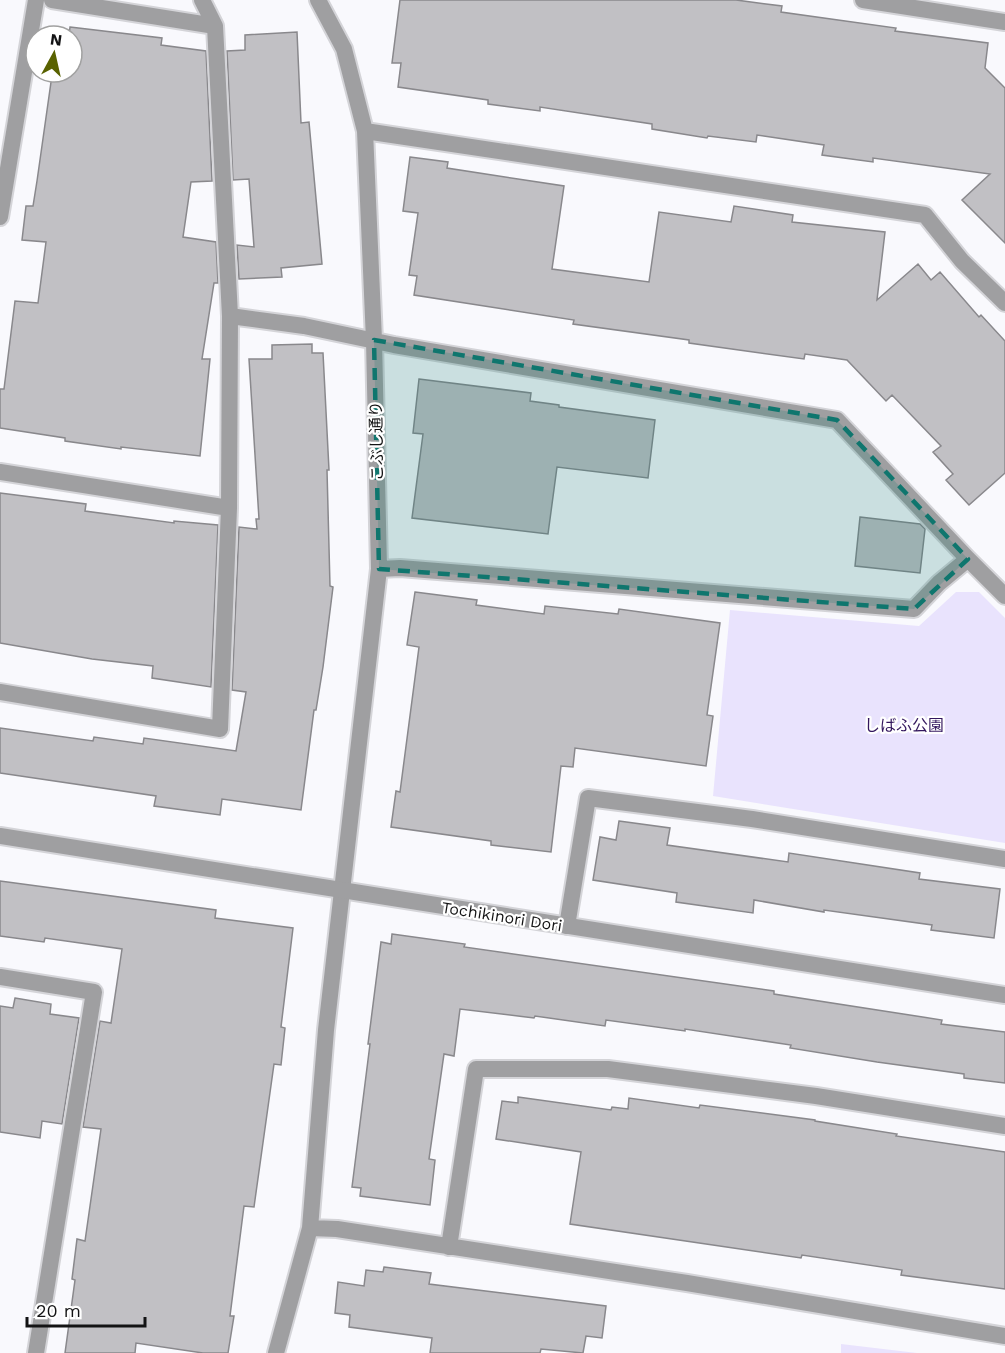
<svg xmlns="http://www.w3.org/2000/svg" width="1005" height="1353" viewBox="0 0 1005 1353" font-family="'Work Sans','Noto Sans JP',sans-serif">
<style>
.green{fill:#e9e3fd}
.building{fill:#c1c0c4;stroke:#89888c;stroke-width:1.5}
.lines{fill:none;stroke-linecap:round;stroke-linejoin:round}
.minor-casing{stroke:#d4d4d8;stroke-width:20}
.tertiary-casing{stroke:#d4d4d8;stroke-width:20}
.minor{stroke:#9f9fa1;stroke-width:16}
.tertiary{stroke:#9f9fa1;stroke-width:16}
.marked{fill:#0f766e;fill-opacity:0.2;stroke:#0f766e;stroke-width:4.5;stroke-dasharray:12 8;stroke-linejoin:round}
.labels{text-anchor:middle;stroke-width:4.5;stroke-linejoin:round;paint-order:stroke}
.street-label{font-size:16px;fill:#131314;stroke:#fff}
.park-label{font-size:16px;fill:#33175e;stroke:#fff}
</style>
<rect width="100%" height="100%" fill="#f9f9fd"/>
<!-- green -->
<path class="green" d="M956 592H979L1005 618V843L713 796 730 610 919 626Z
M841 1344 917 1353H841Z"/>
<!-- building -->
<path class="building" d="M400 0H736L782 6 781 12 896 28 895 31 988 43 985 68 1005 88V243L962 200 990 174 873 158V162L822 155 824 145 757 135 756 142 708 136 707 138 652 129V124L540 107V111L488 104V100L398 87 401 63H392Z
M70 27 162 38 161 45 206 51 212 181 191 182 183 237 216 242 218 283H214L202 359H210L200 456 121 447V449L65 441V438L0 428V389H4L15 301 38 303 46 242 22 240 26 206H33L37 181 52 75 48 74V72H72V36H69Z
M297 32 301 123 309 122 322 264 281 268 282 277 239 279 237 245 254 247 249 179 233 180 227 51 245 50V35Z
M410 157 448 162 447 168 564 186 552 269 649 282 659 212 731 222 734 206 793 215 792 222 885 232 877 300 918 264 931 280 940 272 979 317 981 315 1005 341V473L969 505 946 480 953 474 933 452 941 446 892 395 886 401 847 360 805 354 804 359 689 343V340L573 324 574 320 414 295 417 276 409 275 418 213 403 211Z
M312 344V353H323L329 470H327L330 586 333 587 323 667 316 710H314L301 810 222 799 220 815 154 806 156 796 0 773V728L93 741 94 737 143 744 144 738 236 751 246 692 232 690 239 527 257 529 256 519H259L249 359H272V345Z
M419 379 531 393 530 401 559 405V407L655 420 648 478 557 467 548 534 412 518 423 434 413 433Z
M0 493 86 504 85 511 174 523V521L218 525 211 687 152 678 153 666 92 659 0 643Z
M860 517 920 524 925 529 920 573 855 566Z
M415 592 477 600 476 605 544 614 545 606 618 614 619 609 720 623 707 715 713 716 706 766 575 748 573 767 561 766 551 852 491 845V841L391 827 396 791 400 792 419 647 407 645Z
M619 821 670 828 667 845 788 862 789 853 920 873 919 879 1000 889 994 938 931 930 932 925 824 910V912L754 900 753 913 676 902 677 893 593 880 600 837 616 840Z
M0 881 216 910 215 918 293 928 281 1027 285 1028 281 1065 274 1064 254 1207 244 1206 230 1316H234L228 1353H203L136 1343 135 1353H65L75 1280 72 1279 77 1239 85 1241 101 1129 83 1127 100 1021 111 1023 122 949 45 938 44 942 0 936Z
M392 934 465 944 464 947 774 991V994L942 1020 941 1024 1005 1032V1083L964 1078V1074L877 1062 790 1048 791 1045 685 1029V1031L606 1020 605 1026 535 1016 534 1018 460 1009 454 1056 444 1054 429 1159 435 1160 430 1205 360 1196 361 1188 352 1187 370 1044H368L381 942 391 944Z
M15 998 51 1004 50 1014 79 1018 62 1124 42 1121 40 1138 0 1132V1006L13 1008Z
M518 1097 611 1110 612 1107 628 1109 629 1098 699 1108 700 1105 815 1120V1121L897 1134 896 1136 1005 1152V1289L901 1275 902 1270 802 1255 801 1258 570 1224 581 1152 496 1139 502 1101 518 1103Z
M384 1267 431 1273 429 1284 606 1306 602 1338 586 1336 583 1353 541 1349 540 1353H430L432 1338 349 1327 350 1315 335 1313 338 1282 364 1286 366 1270 383 1272Z"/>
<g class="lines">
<!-- minor casing -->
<g class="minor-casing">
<path id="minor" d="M52 0 215 26
M863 0 1005 22
M365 131 925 215 962 261 1005 303
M0 217 36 0
M230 316 304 326 394 345 837 420 968 559 1005 596
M0 472 229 508
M379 569 400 568 914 609 939 583 968 559
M0 692 220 729 229 508 230 316 215 26 202 0
M567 926 588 798 752 819 1005 859
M0 977 94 992 36 1353
M310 1228 337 1229 687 1283 1005 1336
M449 1247 476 1069H608L816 1096 1005 1126
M276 1353 310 1228 326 1030 379 569 374 340 365 131 344 49 318 0"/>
</g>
<!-- tertiary casing -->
<g class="tertiary-casing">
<path id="tertiary" d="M0 836 1005 995"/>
</g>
<!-- minor -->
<use href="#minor" class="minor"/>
<!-- tertiary -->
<use href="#tertiary" class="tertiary"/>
</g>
<!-- marked area -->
<path class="marked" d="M374 340 837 420 968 559 914 609 379 569Z"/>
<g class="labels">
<!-- street labels -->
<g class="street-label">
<text transform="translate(376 441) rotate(-91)" y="6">こぶし通り</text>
<text transform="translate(502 916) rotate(9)" y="6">Tochikinori Dori</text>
</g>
<!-- park labels -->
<g class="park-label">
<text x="904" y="731">しばふ公園</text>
</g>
</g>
<!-- north arrow -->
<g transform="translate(54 54) rotate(8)"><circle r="28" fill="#ffffff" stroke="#a1a1a1" stroke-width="1.5"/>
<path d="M0-4.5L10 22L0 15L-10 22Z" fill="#596200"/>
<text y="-9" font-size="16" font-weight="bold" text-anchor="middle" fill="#131314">N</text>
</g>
<!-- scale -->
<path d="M27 1317v9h118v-9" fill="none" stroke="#131314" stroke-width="3"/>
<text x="36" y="1317" font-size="18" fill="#131314" stroke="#ffffff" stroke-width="4.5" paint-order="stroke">20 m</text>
</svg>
